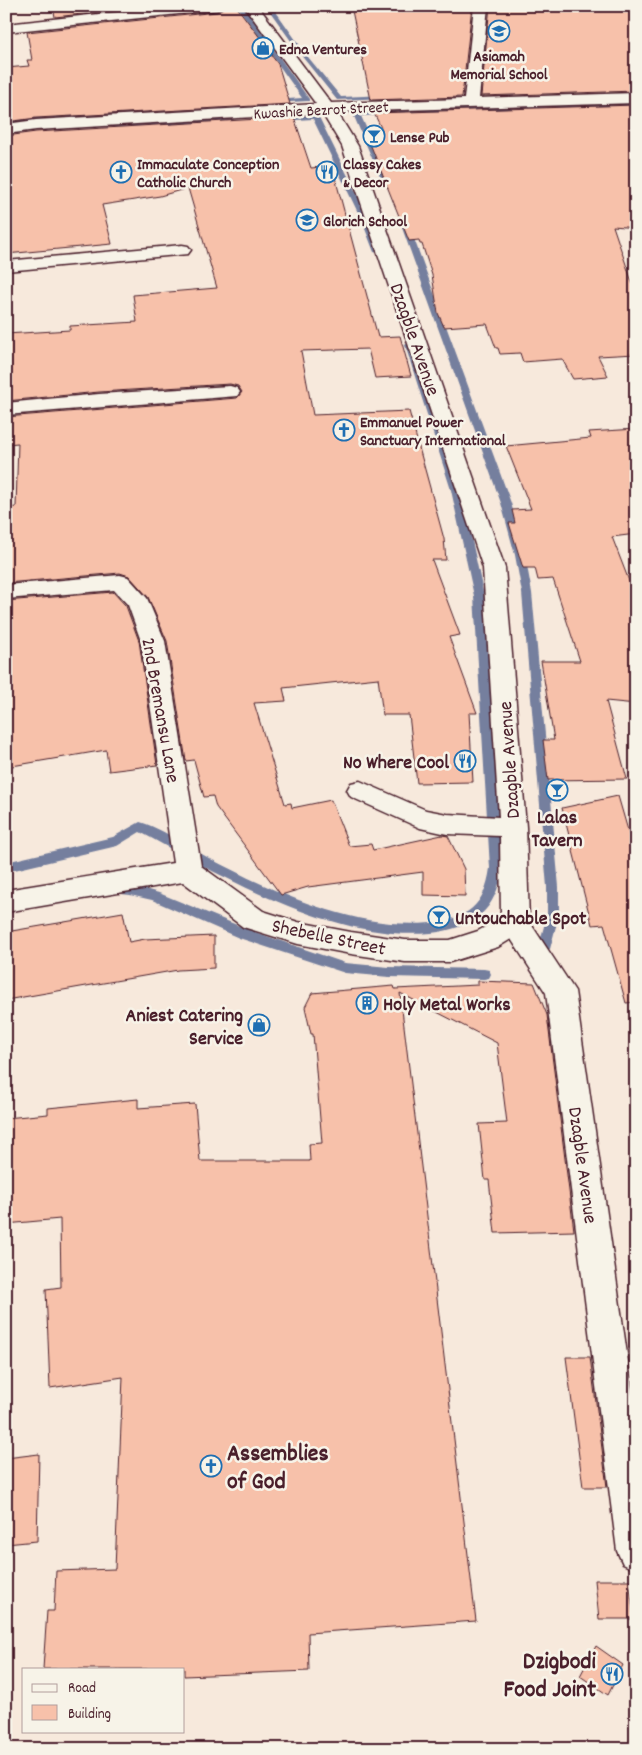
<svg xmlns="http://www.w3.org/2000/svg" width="642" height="1755" viewBox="0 0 642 1755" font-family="Dekko,sans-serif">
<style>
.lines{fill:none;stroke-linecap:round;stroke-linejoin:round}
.stream{fill:#757f9e;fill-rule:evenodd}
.building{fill:#f7c1aa;stroke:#4a1f2b}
.minor-casing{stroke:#4a1f2b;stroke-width:3}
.minor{fill:#f7f3e8;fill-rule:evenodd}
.labels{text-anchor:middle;stroke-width:5;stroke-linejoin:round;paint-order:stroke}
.far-poi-label{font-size:16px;font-weight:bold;fill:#4a1f2b;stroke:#f7f3e8;text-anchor:start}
.far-street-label{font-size:16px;fill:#4a1f2b;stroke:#f7f3e8}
.street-label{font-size:20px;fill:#4a1f2b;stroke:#f7f3e8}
.poi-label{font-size:20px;font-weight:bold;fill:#4a1f2b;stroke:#f7f3e8;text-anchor:end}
.near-poi-label{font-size:24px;font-weight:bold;fill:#4a1f2b;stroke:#f7f3e8;text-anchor:start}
</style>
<rect width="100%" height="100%" fill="#f7e9dc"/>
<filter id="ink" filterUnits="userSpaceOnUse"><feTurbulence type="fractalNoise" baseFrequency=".02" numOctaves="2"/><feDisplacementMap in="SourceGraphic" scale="10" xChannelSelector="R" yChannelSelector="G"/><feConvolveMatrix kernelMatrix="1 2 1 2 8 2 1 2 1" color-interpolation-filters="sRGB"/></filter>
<g filter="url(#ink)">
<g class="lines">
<!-- stream -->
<path class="stream" d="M237 6H243L309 99V101L272 103 270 102 274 100 302 98Z
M266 6H272L308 57 341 97 386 95 390 97 388 98 337 100 304 59Z
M484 15 487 17 489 43 487 78 484 80 481 78 483 43 481 17Z
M573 103H636V107H573L361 116 389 179 385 181 381 179 353 114 357 112Z
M192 107H195V111L6 124V120Z
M318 115 370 221 382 252 381 254 374 252 362 221 313 119 279 121 275 119 279 117Z
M232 119 236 121 235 123 112 127 108 125 112 123Z
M402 223 409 225 511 503 525 555 532 593 559 887V915L551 945 550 949H540L539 945 547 915V887L522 593 515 555 501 503 401 225Z
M409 342 413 345 461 490 484 596 502 868C497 911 473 928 431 933 334 942 223 877 140 832L117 846 6 872V862L113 837 140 822C161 828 187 846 207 857 274 892 353 930 430 923 467 919 485 906 490 868L474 596 451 490 405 345Z
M117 885H130L159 893 249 930 345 963 389 967 484 969 489 970 491 974 489 978 484 979 389 977 345 973 239 938 152 900 130 895 113 893 111 890 113 887Z"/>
</g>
<!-- building -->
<path class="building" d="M53 6H154L55 17Z
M226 6H236L273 55H271L278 64 290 104 36 118 6 122V68L29 66 27 60H32L27 32 217 12Z
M351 6H472L462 97 371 100Z
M490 6H612L636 10V91L481 96Z
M636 105V228L613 226 636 294V354L598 356 608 376 573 379 562 359 523 362 520 353 500 354 498 348H496L487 324 444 327 438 313 432 275 422 244H420L419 240 409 241 365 131 382 130 374 113Z
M294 117 311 168 332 166 378 337 400 336 411 376 375 378 368 349 301 351 313 415 409 411 444 539 446 560H432L460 635 449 637 477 713H469L473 782 417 783 409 715H383L378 678 283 688 286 701 254 703 285 804 291 803 292 808 331 800 349 846 371 844 373 850 442 835 448 836 464 869 465 896 423 895V872L308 887 281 895 216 807 213 796 204 797 194 760 186 761 167 641 148 597 129 576 120 573 6 583V508L16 507 18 443 6 444V417L237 398 242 392 238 386 230 384 99 392 6 401V334L70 330V326L137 322 133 295 217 288 188 188 160 196 102 205 112 244 6 254V136L36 132Z
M636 429V534L612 537 636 599V704L606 701 627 779 548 780 543 740H554L541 661H580L553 579 538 580 535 568H523L509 523H515L512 510 531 509 506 446 591 438 589 432Z
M113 592 126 606 139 641 157 765 109 771 106 750 6 767V601Z
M618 796 636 858V1002L626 1003 604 924 592 925 562 808Z
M123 912 129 942 145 939 214 936V968L178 970 6 1000V932Z
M478 981 534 983 547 1015 574 1231 495 1233 489 1180H485L479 1124 507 1123 497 1043 400 993 476 1621 308 1633 309 1671 184 1676V1669H43L47 1611H54L56 1571 115 1569 123 1377 50 1388 46 1289 61 1287 60 1219 6 1224V1118L48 1114V1108L138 1099V1108L195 1104 200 1161H310L309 1144 322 1143 313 1034H311L305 1007 312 993 394 986 395 989 478 985Z
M566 1357H590L607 1487H583Z
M39 1454 37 1541 6 1544V1458Z
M595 1580H629L634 1619H599Z
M596 1646 623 1665 608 1695 580 1676Z"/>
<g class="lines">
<!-- minor casing -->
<g class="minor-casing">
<path id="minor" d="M174 6H224L217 10 6 32V24Z
M244 6H258L331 103 464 99 474 6H488L479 98 636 93V103L337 112 358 146 505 568 526 827 529 921 575 991 636 1417V1570L623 1564 617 1551 546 993 511 939 498 947 450 962H405L351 954 298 944 243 927 183 882 6 912V890L173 863 141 641 128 605 114 590 6 599V585L120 575 128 577 147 598 165 641 201 866 263 911 298 922 351 932 405 940H450L478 931 501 918 500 836 447 834 420 828 351 797 347 790 351 783 360 781 426 810 447 814 499 817 483 568 342 146 322 113 36 130 6 134V124L36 120 316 104Z
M182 245 188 246 191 250 188 254 6 271V261Z
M230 386 237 388 240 392 237 396 6 415V403L99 394Z"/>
</g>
<!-- minor -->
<use href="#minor" class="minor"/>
</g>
</g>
<!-- icons -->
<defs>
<g id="school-ring" transform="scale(1.125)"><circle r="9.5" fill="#f7f3e8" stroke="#1f6fb2" stroke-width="1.5"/><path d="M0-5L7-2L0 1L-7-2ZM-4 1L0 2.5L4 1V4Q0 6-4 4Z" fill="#1f6fb2"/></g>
<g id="shop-ring" transform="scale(1.125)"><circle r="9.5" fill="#f7f3e8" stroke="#1f6fb2" stroke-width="1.5"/><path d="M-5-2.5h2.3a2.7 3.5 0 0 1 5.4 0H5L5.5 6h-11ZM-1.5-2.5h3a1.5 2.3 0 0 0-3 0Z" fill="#1f6fb2"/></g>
<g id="bar-ring" transform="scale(1.125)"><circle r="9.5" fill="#f7f3e8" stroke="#1f6fb2" stroke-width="1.5"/><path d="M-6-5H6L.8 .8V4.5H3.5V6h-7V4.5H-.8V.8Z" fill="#1f6fb2"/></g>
<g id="church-ring" transform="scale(1.125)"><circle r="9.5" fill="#f7f3e8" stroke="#1f6fb2" stroke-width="1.5"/><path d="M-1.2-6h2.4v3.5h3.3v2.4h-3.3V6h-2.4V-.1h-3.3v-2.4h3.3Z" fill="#1f6fb2"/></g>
<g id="restaurant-ring" transform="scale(1.125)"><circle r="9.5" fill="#f7f3e8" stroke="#1f6fb2" stroke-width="1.5"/><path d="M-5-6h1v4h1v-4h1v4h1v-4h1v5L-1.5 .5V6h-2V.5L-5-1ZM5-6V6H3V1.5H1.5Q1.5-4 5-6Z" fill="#1f6fb2"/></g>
<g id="building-ring" transform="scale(1.125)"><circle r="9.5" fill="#f7f3e8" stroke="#1f6fb2" stroke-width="1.5"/><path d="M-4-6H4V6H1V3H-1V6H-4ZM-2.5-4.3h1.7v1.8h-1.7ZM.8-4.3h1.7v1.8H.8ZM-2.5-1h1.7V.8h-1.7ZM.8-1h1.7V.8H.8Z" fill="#1f6fb2"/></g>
</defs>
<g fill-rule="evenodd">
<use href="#school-ring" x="499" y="31"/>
<use href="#shop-ring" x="263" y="48"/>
<use href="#bar-ring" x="374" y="136"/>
<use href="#church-ring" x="121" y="172"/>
<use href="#restaurant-ring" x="327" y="172"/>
<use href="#school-ring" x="307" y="220"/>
<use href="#church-ring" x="344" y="430"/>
<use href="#restaurant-ring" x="465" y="761"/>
<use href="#bar-ring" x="557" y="790"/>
<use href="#bar-ring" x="439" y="917"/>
<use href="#building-ring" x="367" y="1003"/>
<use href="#shop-ring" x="259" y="1025"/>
<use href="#church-ring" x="211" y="1466"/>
<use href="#restaurant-ring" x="612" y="1674"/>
</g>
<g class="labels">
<!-- far-poi labels -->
<g class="far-poi-label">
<text x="279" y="54">Edna Ventures</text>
<text x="499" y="61" text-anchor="middle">Asiamah<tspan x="499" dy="18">Memorial School</tspan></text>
<text x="390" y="142">Lense Pub</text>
<text x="137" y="169">Immaculate Conception<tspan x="137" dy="18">Catholic Church</tspan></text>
<text x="343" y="169">Classy Cakes<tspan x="343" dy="18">&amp; Decor</tspan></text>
<text x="323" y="226">Glorich School</text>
<text x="360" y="427">Emmanuel Power<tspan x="360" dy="18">Sanctuary International</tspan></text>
</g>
<!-- far-street labels -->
<g class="far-street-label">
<text transform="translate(321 109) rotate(-3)" y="6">Kwashie Bezrot Street</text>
</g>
<!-- street labels -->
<g class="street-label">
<text transform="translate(416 339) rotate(71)" y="7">Dzagble Avenue</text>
<text transform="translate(162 710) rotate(80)" y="7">2nd Bremansu Lane</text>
<text transform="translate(508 760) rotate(-94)" y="7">Dzagble Avenue</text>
<text transform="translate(329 936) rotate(12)" y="7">Shebelle Street</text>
<text transform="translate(584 1165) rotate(82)" y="7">Dzagble Avenue</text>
</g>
<!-- poi labels -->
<g class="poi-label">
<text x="449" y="768">No Where Cool</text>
<text x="557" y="823" text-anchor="middle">Lalas<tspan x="557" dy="23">Tavern</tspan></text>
<text x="455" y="924" text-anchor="start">Untouchable Spot</text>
<text x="383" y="1010" text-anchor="start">Holy Metal Works</text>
<text x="243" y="1021">Aniest Catering<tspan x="243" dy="23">Service</tspan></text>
</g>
<!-- near-poi labels -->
<g class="near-poi-label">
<text x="227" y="1460">Assemblies<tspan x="227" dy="28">of God</tspan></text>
<text x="596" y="1668" text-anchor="end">Dzigbodi<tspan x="596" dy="28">Food Joint</tspan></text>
</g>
</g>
<!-- margin -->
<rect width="642" height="1755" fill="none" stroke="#f7f3e8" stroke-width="25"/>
<rect x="12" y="12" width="617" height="1730" fill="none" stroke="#4a1f2b" stroke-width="2" filter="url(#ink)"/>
<!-- legend -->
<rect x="22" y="1668" width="162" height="65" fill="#f7f3e8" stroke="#b29e9c"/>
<rect x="32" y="1684" width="25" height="8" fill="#f7f3e8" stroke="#b29e9c"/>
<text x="68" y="1692" font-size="15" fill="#4a1f2b">Road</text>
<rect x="32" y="1705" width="25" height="15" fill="#f7c1aa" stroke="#b29e9c"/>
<text x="68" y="1718" font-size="15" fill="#4a1f2b">Building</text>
</svg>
